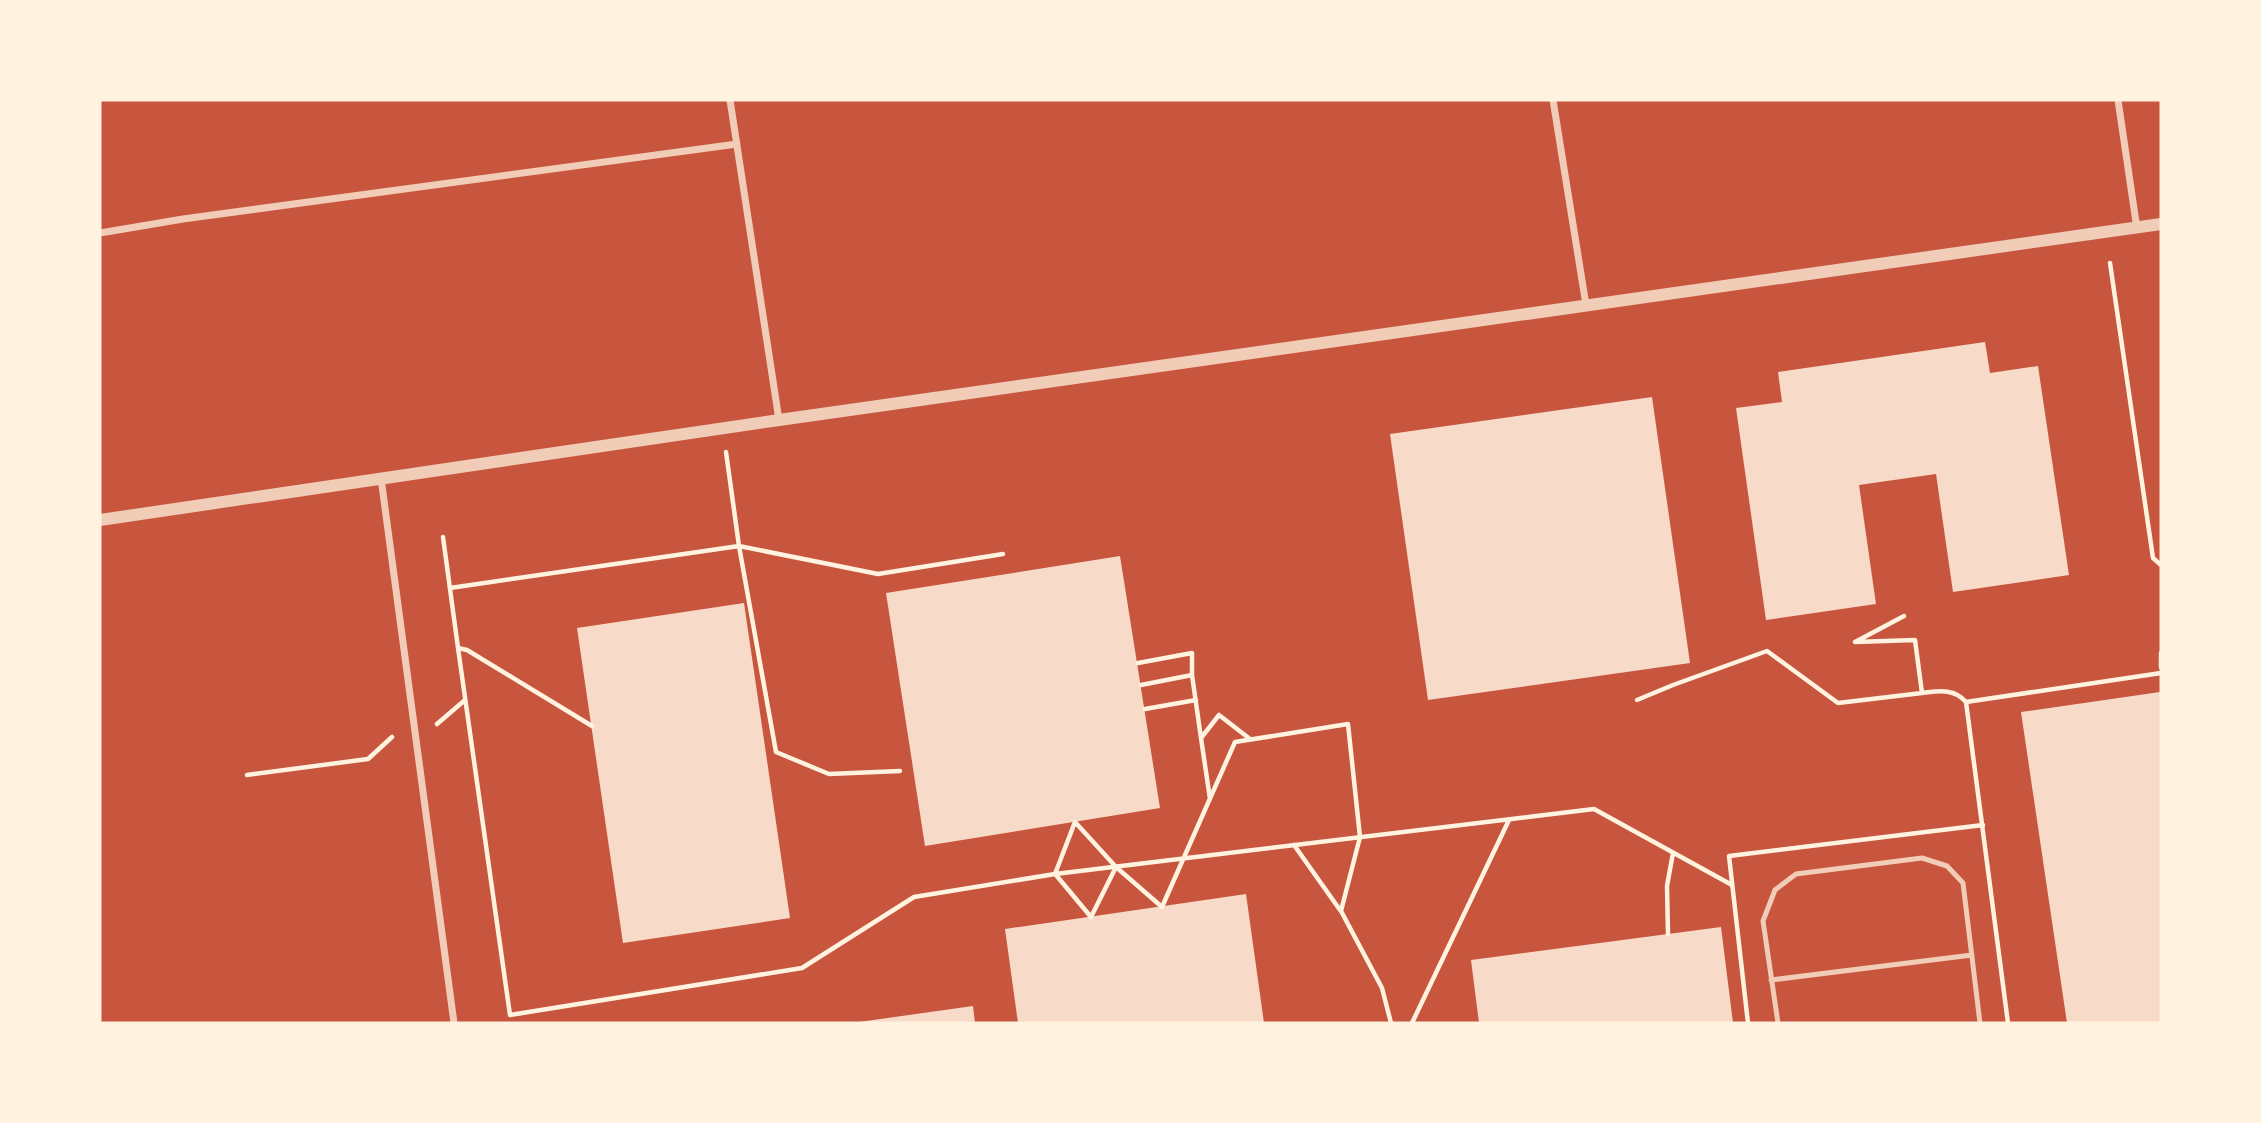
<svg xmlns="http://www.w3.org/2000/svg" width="2261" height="1123" viewBox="0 0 2261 1123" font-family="Lato,sans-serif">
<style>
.building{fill:#f7dbc8}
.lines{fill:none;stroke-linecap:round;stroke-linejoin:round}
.path{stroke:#fff3e0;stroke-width:4.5}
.service{stroke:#f1ccb7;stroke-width:5}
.minor{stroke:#f1ccb7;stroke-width:7}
.tertiary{stroke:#f1ccb7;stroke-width:12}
</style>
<rect width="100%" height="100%" fill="#c8553d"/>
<!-- building -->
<path class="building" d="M1985 342 1990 373 2038 366 2069 575 1953 592 1936 474 1859 485 1876 604 1766 620 1736 408 1782 402 1778 372Z
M1652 397 1690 663 1428 700 1390 434Z
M1120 556 1160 808 925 846 886 593Z
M744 603 790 918 623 943 577 628Z
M2160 692 2161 1023H2067L2021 712Z
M1246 894 1264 1023H1018L1005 929Z
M1721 927 1733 1023H1479L1471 960Z
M973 1006 975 1023H859V1022Z"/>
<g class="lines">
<!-- path -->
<path class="path" d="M2110 263 2153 558 2161 565
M726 452 739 546 776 752 829 774 900 771
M443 537 458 648 467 650 592 726
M450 588 739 546 878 574 1003 554
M1904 616 1855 642 1915 640 1922 693C1939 691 1954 688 1966 702L2008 1023
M458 648 510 1015 802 968 914 897 1055 874 1075 822 1116 867 1162 907 1235 742 1348 724 1360 837 1341 911 1382 988 1391 1023
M2161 653V667
M1138 663 1192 653V675
M1141 685 1192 675 1201 738 1219 715 1250 739
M1637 700 1673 685 1767 651 1838 703 1922 693
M1966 702 2161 673
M1145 709 1196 700
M437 724 465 700
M1201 738 1210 799
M247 775 368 759 392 737
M1294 845 1340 910
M1055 874 1594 809 1732 885
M1056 875 1091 917 1116 867
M1668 934 1667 886 1673 853
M1412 1023 1509 820
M1748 1023 1729 856 1983 825"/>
<!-- service -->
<path class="service" d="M1771 980 1972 955
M1778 1023 1763 921 1775 890 1796 874 1922 858 1947 866 1963 883 1980 1023"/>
<!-- minor -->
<path class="minor" d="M730 100 779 420
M1553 100 1586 305
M2118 100 2137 229
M100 233 183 219 737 144
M381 478 454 1023"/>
<!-- tertiary -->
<path class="tertiary" d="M100 520 779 420 2161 224"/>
</g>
<!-- border -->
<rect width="2261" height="1123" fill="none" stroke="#fff3e0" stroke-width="203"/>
</svg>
